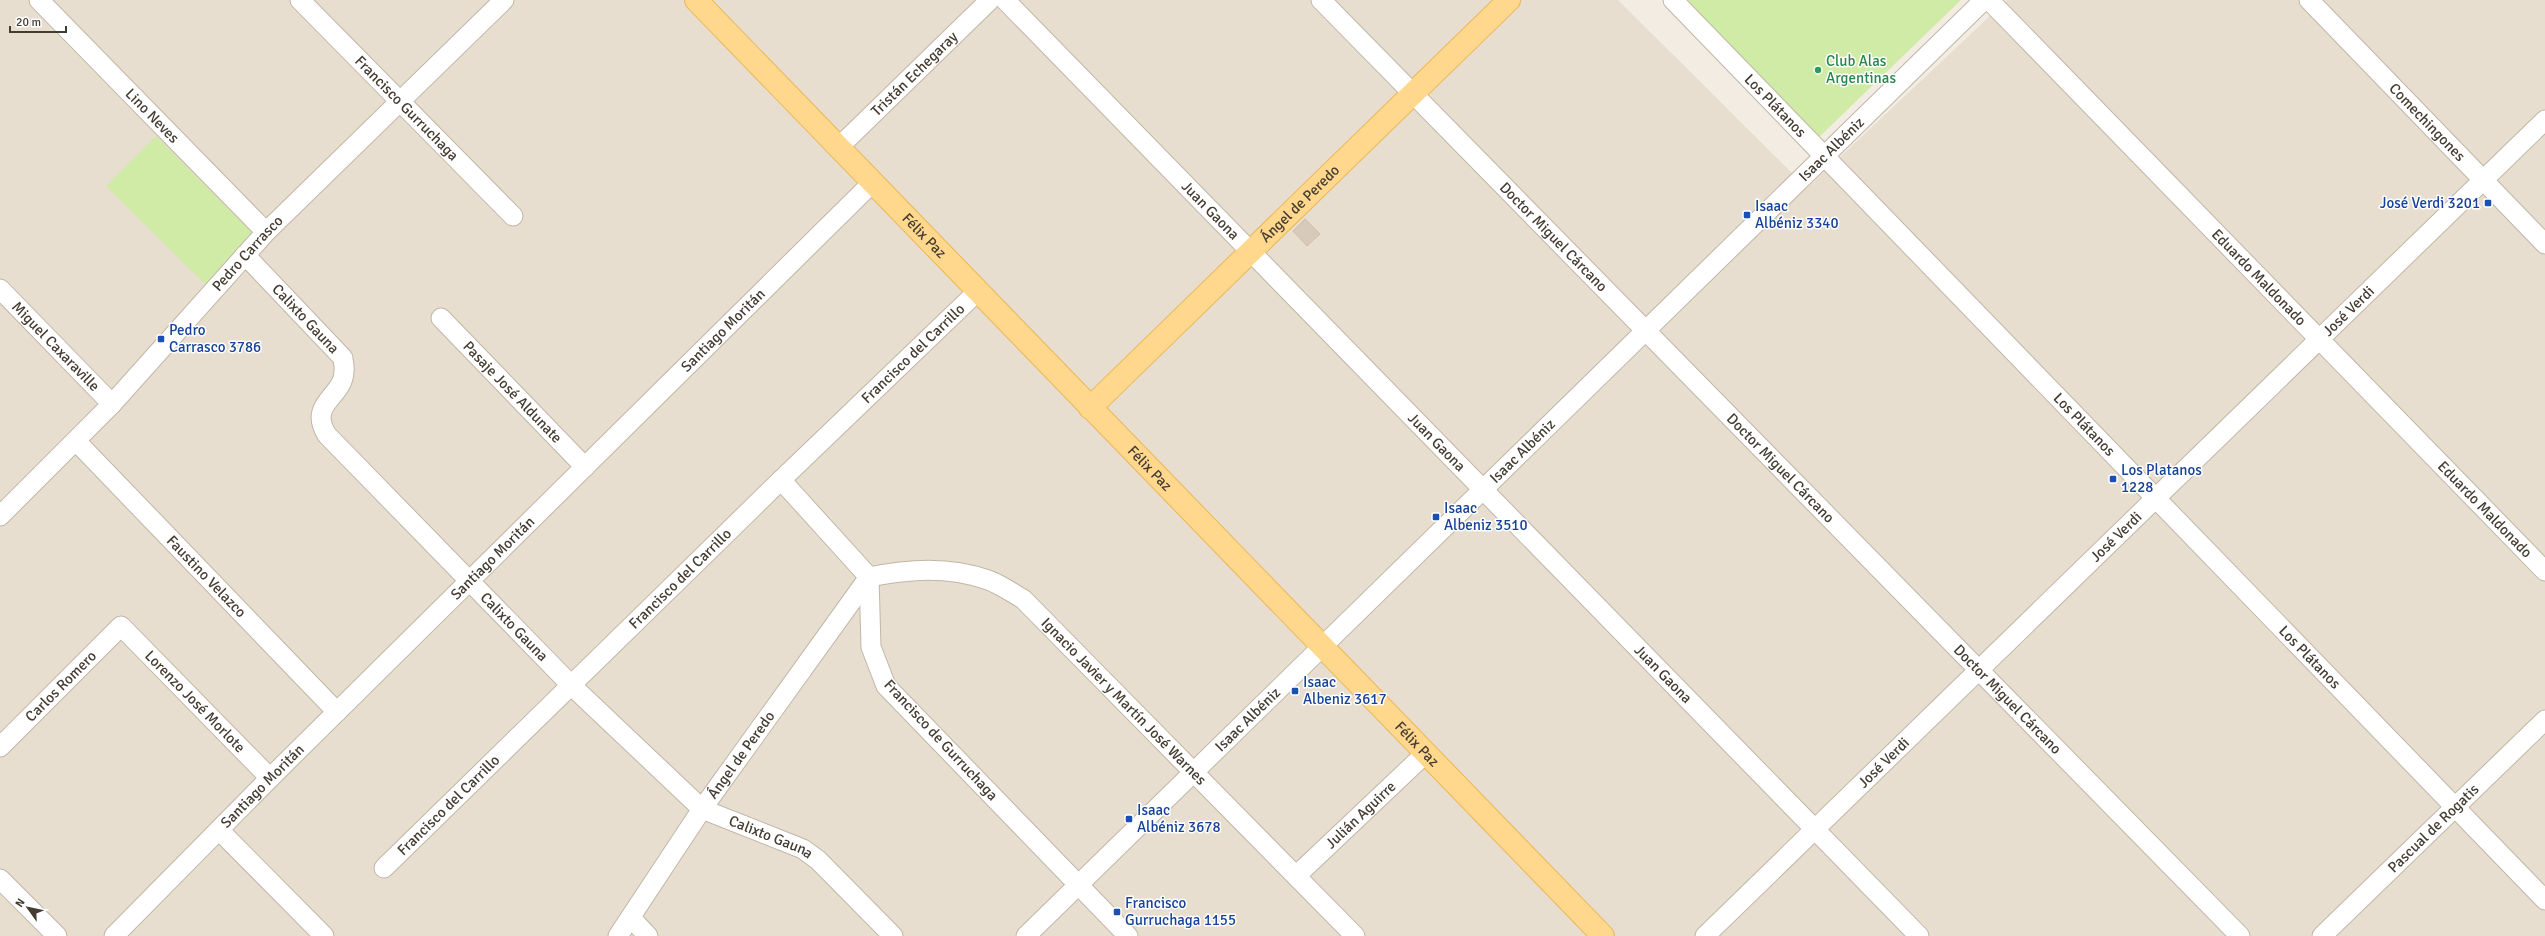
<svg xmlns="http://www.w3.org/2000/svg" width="2545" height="936" viewBox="0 0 2545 936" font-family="Signika,sans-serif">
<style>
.residential{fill:#e7decf}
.green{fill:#d0eba6}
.building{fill:#d8cab9;stroke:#d0bea9}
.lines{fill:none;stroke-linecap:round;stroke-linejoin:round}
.minor-casing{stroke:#c1b6a7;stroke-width:21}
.major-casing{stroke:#ecb656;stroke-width:24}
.minor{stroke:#fff;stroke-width:19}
.major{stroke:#ffd88e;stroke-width:22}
.leisure-dot{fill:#2e9e5b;stroke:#fff;stroke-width:1.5}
.transit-dot{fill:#1a4fb4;stroke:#fff;stroke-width:1.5}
.labels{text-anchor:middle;stroke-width:3;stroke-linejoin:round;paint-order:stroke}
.leisure-label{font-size:15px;fill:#27864d;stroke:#fff;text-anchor:start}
.street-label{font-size:15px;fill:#443c32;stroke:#fff}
.transit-label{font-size:15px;fill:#164399;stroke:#fff;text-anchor:start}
</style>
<rect width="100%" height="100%" fill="#f2ece2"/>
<!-- residential -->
<path class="residential" d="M0 0H1618L1807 188 2007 0H2545V936H0Z"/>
<!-- green -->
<path class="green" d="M1681 0H1961L1816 140Z
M156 136 255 235 208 287 106 186Z"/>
<!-- building -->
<path class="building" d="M1305 219 1320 234 1307 246 1293 231Z"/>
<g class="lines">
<!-- minor casing -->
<g class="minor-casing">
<g id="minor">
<path id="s1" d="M39 0 266 232"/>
<path id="s2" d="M300 0 513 216"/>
<path id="s3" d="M1005 0 1919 936"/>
<path id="s4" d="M1321 0 2240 936"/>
<path id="s5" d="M1673 0 2545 900"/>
<path id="s6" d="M1989 0 2545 571"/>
<path id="s7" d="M2309 0 2545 244"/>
<path id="s8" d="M839 147 990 0"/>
<path id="s9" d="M245 255 343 358C343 362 345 367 344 371 344 397 307 403 327 435L572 686 702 809 803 849 818 860 893 936"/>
<path id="s10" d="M0 289 112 404"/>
<path id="s11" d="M441 318 585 467"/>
<path id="s12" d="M76 441 337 712"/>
<path d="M781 480 869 577 871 647 886 686 1128 936"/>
<path id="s13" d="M0 516 112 404 266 232 504 0"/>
<path id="s14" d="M869 577C909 569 948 566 988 580 1000 584 1012 593 1023 599L1355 936"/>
<path id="s15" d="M0 747 121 626 270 778"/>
<path d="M219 830 324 936"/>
<path id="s16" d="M384 868 781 480 978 291"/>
<path id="s17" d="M1296 876 1426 753"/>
<path d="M0 879 57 936"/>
<path d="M631 918 648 936"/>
<path id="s18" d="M114 936 270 778 873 182"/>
<path id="s19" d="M618 936 702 809 869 577"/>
<path id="s20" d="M1026 936 1984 0"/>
<path id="s21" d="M1705 936 2545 120"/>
<path id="s22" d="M2322 936 2545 720"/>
</g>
</g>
<!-- major casing -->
<g class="major-casing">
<g id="major">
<path id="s23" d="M696 0 1603 936"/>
<path id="s24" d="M1090 408 1509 0"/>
</g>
</g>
<!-- minor -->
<use href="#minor" class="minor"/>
<!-- major -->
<use href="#major" class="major"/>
</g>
<!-- markers -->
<circle class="leisure-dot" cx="1818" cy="70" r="4"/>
<g class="transit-dot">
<rect x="2484" y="199" width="8" height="8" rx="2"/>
<rect x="1743" y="211" width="8" height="8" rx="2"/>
<rect x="157" y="335" width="8" height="8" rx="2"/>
<rect x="2109" y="475" width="8" height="8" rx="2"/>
<rect x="1432" y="513" width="8" height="8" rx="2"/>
<rect x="1291" y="687" width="8" height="8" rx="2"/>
<rect x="1125" y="815" width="8" height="8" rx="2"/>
<rect x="1113" y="908" width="8" height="8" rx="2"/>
</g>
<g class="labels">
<!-- leisure labels -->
<g class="leisure-label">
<text x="1826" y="66">Club Alas<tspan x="1826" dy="17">Argentinas</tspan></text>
</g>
<!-- street labels -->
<g class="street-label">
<text dy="5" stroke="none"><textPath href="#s8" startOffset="105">Tristán Echegaray</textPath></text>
<text dy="5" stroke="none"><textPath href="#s5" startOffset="147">Los Plátanos</textPath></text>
<text dy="5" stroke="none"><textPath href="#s2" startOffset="152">Francisco Gurruchaga</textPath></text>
<text dy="5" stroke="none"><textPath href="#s1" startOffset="162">Lino Neves</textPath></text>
<text dy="5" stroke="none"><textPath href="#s7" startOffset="170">Comechingones</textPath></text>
<text dy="5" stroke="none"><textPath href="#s20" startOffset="1126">Isaac Albéniz</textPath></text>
<text dy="5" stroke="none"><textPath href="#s24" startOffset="293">Ángel de Peredo</textPath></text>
<text dy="5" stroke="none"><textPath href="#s3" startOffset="294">Juan Gaona</textPath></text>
<text dy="5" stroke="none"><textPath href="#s23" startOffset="328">Félix Paz</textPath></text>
<text dy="5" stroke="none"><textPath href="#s4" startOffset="332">Doctor Miguel Cárcano</textPath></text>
<text dy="5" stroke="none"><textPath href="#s13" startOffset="361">Pedro Carrasco</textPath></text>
<text dy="5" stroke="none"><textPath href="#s6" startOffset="387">Eduardo Maldonado</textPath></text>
<text dy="5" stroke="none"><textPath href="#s21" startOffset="897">José Verdi</textPath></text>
<text dy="5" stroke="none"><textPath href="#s9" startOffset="88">Calixto Gauna</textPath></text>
<text dy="5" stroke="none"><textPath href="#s18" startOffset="859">Santiago Moritán</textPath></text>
<text dy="5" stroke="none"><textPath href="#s10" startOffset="80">Miguel Caxaraville</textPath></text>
<text dy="5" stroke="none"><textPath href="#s16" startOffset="738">Francisco del Carrillo</textPath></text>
<text dy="5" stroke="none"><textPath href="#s11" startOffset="103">Pasaje José Aldunate</textPath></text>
<text dy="5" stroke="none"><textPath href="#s5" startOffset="591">Los Plátanos</textPath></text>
<text dy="5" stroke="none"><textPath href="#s3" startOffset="618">Juan Gaona</textPath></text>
<text dy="5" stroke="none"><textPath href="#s20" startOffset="694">Isaac Albéniz</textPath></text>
<text dy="5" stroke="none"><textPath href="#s23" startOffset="652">Félix Paz</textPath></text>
<text dy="5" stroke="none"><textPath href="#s4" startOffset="656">Doctor Miguel Cárcano</textPath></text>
<text dy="5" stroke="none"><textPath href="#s6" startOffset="711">Eduardo Maldonado</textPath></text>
<text dy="5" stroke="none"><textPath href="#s21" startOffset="573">José Verdi</textPath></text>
<text dy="5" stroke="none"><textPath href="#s18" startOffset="535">Santiago Moritán</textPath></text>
<text dy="5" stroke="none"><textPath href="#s12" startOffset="188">Faustino Velazco</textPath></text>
<text dy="5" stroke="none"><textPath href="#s16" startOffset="414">Francisco del Carrillo</textPath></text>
<text dy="5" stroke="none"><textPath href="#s9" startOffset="495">Calixto Gauna</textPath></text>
<text dy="5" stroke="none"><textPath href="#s5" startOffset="915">Los Plátanos</textPath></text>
<text dy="5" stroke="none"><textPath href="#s3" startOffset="942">Juan Gaona</textPath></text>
<text dy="5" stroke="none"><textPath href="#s15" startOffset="86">Carlos Romero</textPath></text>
<text dy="5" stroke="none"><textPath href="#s4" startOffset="980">Doctor Miguel Cárcano</textPath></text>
<text dy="5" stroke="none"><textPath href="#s14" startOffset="304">Ignacio Javier y Martín José Warnes</textPath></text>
<text dy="5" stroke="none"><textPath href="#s15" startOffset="277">Lorenzo José Morlote</textPath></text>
<text dy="5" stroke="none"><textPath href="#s20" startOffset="310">Isaac Albéniz</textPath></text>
<text transform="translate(941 740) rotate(47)" y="5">Francisco de Gurruchaga</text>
<text dy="5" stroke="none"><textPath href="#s23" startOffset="1036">Félix Paz</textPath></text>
<text dy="5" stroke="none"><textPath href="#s19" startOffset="219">Ángel de Peredo</textPath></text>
<text dy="5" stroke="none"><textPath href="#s21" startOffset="249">José Verdi</textPath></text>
<text dy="5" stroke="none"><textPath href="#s18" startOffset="211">Santiago Moritán</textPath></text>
<text dy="5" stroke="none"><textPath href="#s16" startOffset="90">Francisco del Carrillo</textPath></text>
<text dy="5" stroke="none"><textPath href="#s17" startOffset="89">Julián Aguirre</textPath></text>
<text dy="5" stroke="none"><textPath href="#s22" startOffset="155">Pascual de Rogatis</textPath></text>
<text dy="5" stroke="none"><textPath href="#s9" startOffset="831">Calixto Gauna</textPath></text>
</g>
<!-- transit labels -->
<g class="transit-label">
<text x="2480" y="208" text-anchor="end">José Verdi 3201</text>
<text x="1755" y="211">Isaac<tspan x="1755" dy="17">Albéniz 3340</tspan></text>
<text x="169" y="335">Pedro<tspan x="169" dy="17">Carrasco 3786</tspan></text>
<text x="2121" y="475">Los Platanos<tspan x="2121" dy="17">1228</tspan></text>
<text x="1444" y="513">Isaac<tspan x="1444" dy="17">Albeniz 3510</tspan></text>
<text x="1303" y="687">Isaac<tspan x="1303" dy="17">Albeniz 3617</tspan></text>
<text x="1137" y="815">Isaac<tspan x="1137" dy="17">Albéniz 3678</tspan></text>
<text x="1125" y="908">Francisco<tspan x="1125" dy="17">Gurruchaga 1155</tspan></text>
</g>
</g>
<!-- north arrow -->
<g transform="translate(28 908) rotate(303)" stroke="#ffffff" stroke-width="3" paint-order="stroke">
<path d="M0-3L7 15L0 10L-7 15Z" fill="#443c32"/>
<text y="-6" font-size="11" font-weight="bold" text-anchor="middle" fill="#443c32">N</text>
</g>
<!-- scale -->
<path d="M10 26v6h56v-6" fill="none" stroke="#443c32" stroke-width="2"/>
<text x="16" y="26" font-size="12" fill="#443c32" stroke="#ffffff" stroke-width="3" paint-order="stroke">20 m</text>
</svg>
